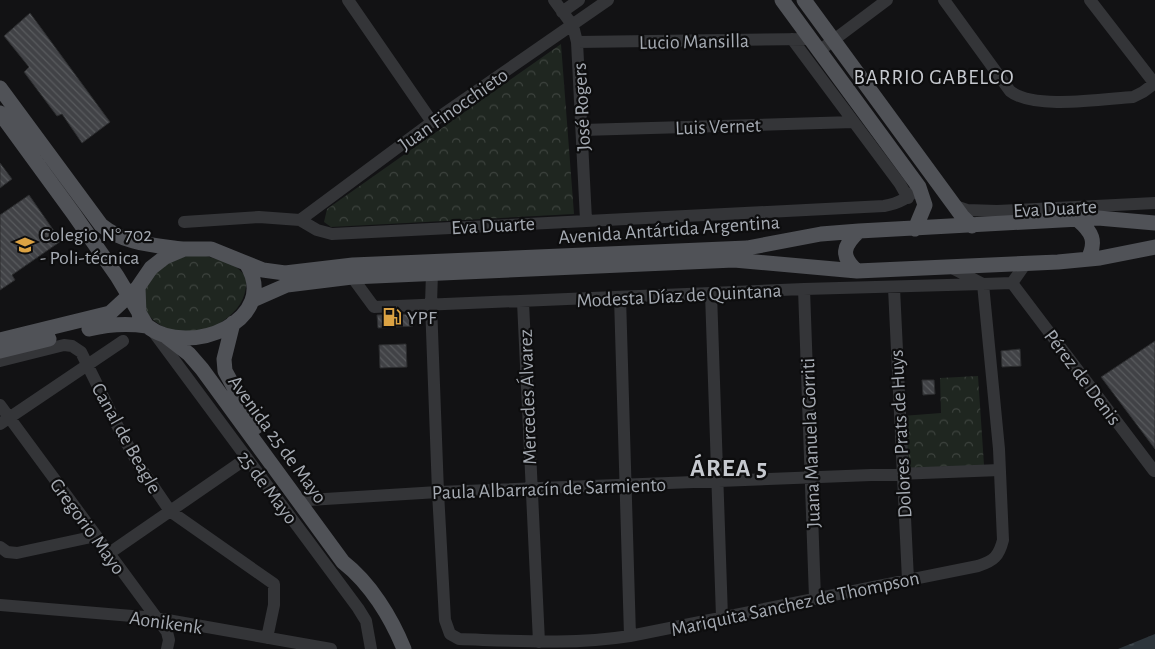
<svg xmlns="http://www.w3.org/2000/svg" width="1155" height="649" viewBox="0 0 1155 649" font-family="'Alegreya Sans',sans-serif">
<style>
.forest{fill:url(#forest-crowns)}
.water{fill:url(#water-ripples)}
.building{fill:url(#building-back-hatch);stroke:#2c2d2f}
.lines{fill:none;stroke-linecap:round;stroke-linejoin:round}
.minor{stroke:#343538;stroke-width:12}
.major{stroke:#505257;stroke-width:15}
.labels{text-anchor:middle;stroke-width:4.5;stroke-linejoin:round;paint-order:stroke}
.street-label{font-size:20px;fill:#a5aab2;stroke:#0d0d0e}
.poi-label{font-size:20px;fill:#a5aab2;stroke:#0d0d0e;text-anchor:start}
.neighbourhood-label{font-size:21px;letter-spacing:1px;fill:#c6c9cf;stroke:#0d0d0e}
.district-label{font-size:25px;font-weight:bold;letter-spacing:1px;fill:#c6c9cf;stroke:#0d0d0e}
</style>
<defs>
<pattern id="forest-crowns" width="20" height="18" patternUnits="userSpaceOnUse" patternTransform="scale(1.25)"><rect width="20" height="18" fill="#1f2620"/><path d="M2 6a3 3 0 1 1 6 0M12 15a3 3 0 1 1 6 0" fill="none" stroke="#3d433e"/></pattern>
<pattern id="water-ripples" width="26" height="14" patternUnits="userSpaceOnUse" patternTransform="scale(1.25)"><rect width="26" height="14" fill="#2d353b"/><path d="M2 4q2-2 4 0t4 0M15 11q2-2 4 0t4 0" fill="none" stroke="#485055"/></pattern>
<pattern id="building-back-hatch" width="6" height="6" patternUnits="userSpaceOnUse" patternTransform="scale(1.25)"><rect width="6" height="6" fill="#414246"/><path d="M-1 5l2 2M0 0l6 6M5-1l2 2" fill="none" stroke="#595b5e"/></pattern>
</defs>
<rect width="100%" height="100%" fill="#121214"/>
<!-- forest -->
<path class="forest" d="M561 44 574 214 331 227 324 222 327 209Z
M199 254 233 264 246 276C248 296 239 310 223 321 218 325 212 329 207 332 197 336 182 335 173 331 114 309 152 256 199 254Z
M978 376 984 465 906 470 902 416 941 413 940 378Z"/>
<!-- water -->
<path class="water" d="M1155 634V649H1118Z"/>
<!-- building -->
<path class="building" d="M30 13 110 122 82 143 62 114 57 116 24 72 29 67 4 36Z
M0 163 12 179 0 188Z
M29 195 61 241 12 275 15 280 0 290V215Z
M413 314V326L378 328 377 315Z
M1155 341V449L1101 377Z
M406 344 407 367 380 368 379 345Z
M1020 349 1021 366 1002 367 1001 351Z
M922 380H934L935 394 923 395Z"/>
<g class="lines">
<!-- minor -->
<path class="minor" d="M348 0 432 122
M554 0 573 26 577 42 586 220
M944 0 1010 91C1033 110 1103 99 1133 97L1143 92 1155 83
M1090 0 1155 84
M562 12 579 0
M792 39 900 184 908 198
M577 42 810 39
M819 51 887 0
M582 130 854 122
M955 206 967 210 997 211 1155 203
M300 220 432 122 608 0
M184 222 259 217 300 220 317 230 332 234 884 206C900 203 908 198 919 187
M950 267 983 284 1012 283 1026 263
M352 277 374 307 804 289 983 284 999 449 1003 540C999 556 994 561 978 566L630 636C573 645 517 641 459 639L450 634 445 620 438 492 431 304 432 273
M1012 283 1154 471
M894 288 908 580
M804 289 815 598
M711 293 722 617
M620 297 630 636
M523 302 539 642
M152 330 358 608 366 621 371 649
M0 361 64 345 72 346 81 352 120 431 140 467 170 511 274 584V605L267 638
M0 405 167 632 169 640 167 649
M0 424 123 341
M309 500 438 492 1000 470
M0 547 7 552 17 553 96 536
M108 554 247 458
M0 605 156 618 331 649"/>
<!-- major -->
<path class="major" d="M782 0 919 187 925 205 915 229
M804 0 962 216 972 226
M0 88 101 225C124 244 154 245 182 249
M0 113 73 213 117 276 147 326C189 359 282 320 246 263
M1078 220C1092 232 1097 241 1088 259
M857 271C840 256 843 246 859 231
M253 300 287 285 352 277 734 260 857 271 1058 262 1100 258 1155 247
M139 314 138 287 151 268 165 257 184 249H211L263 270 285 273 353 265 747 248 821 234 859 231 1098 218 1155 223
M233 323 224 359 225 371 256 427
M89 329C109 324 126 323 147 326
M167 337 189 354 202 369 343 562C370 583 391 617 404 649
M0 340 110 313 136 289
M0 351 49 339"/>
</g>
<!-- icons -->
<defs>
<g id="school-bare" transform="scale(1.5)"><path d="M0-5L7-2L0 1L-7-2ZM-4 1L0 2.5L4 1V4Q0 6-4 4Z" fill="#dba243" stroke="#0d0d0e" stroke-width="2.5" paint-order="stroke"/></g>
<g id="fuel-bare" transform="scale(1.5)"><path d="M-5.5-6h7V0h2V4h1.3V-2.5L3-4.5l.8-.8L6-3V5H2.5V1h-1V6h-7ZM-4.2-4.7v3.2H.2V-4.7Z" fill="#dba243" stroke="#0d0d0e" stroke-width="2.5" paint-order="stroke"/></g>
</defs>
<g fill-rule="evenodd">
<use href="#school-bare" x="25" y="245"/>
<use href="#fuel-bare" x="392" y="317"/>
</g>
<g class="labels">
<!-- street labels -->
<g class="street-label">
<text transform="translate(694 41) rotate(-1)" y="7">Lucio Mansilla</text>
<text transform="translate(581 107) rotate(-93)" y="7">José Rogers</text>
<text transform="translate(453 109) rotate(-35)" y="7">Juan Finocchieto</text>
<text transform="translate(718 126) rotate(-2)" y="7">Luis Vernet</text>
<text transform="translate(1055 208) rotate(-3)" y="7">Eva Duarte</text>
<text transform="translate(493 225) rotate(-3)" y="7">Eva Duarte</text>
<text transform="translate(669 229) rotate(-4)" y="7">Avenida Antártida Argentina</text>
<text transform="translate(679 295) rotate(-3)" y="7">Modesta Díaz de Quintana</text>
<text transform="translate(1083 377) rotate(53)" y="7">Pérez de Denis</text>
<text transform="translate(527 397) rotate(-92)" y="7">Mercedes Álvarez</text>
<text transform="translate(900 434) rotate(-93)" y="7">Dolores Prats de Huys</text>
<text transform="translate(127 438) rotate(61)" y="7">Canal de Beagle</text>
<text transform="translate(278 439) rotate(54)" y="7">Avenida 25 de Mayo</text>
<text transform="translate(810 443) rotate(-92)" y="7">Juana Manuela Gorriti</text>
<text transform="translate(268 487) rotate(53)" y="7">25 de Mayo</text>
<text transform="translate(549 488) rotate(-2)" y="7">Paula Albarracín de Sarmiento</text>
<text transform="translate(88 526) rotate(54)" y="7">Gregorio Mayo</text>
<text transform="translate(795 603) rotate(-12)" y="7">Mariquita Sanchez de Thompson</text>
<text transform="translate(166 622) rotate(8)" y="7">Aonikenk</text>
</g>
<!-- poi labels -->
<g class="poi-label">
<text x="40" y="241">Colegio N° 702<tspan x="40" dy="23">- Poli-técnica</tspan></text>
<text x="407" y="324">YPF</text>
</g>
<!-- neighbourhood labels -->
<g class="neighbourhood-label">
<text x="934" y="84">BARRIO GABELCO</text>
</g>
<!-- district labels -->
<g class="district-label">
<text x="729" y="476">ÁREA 5</text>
</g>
</g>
</svg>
